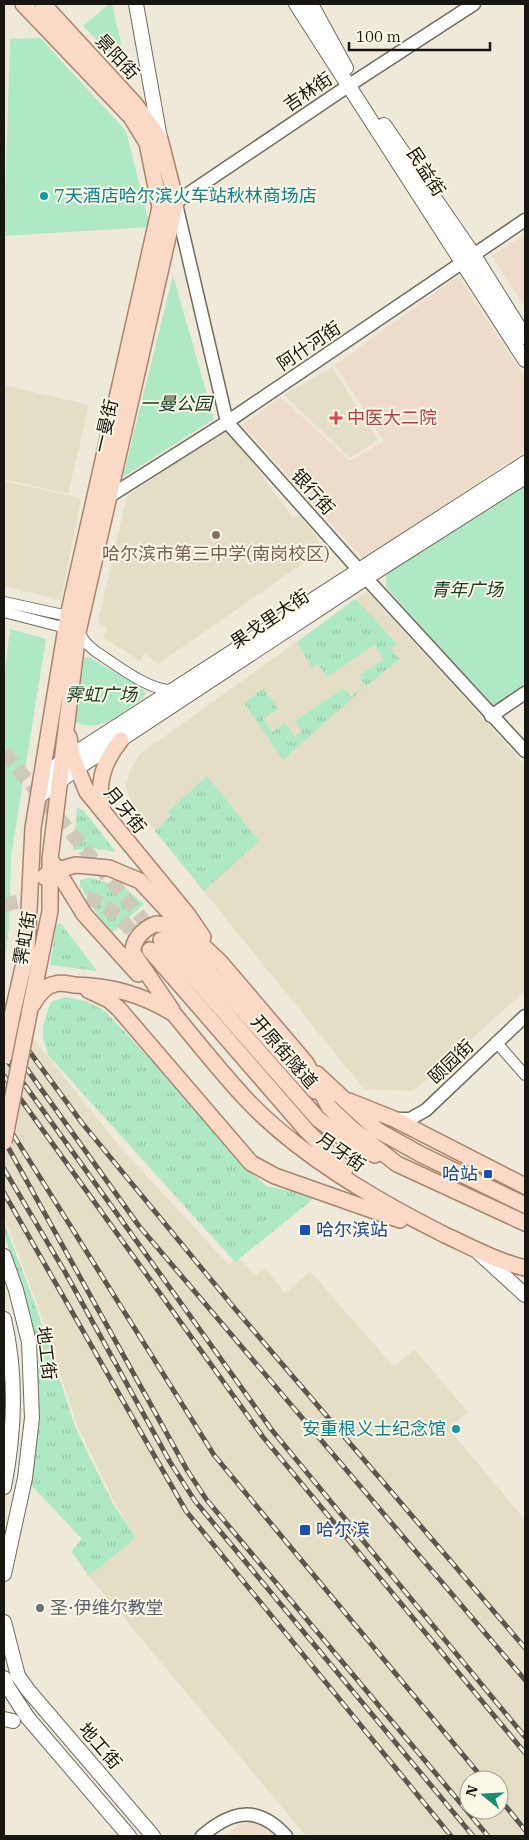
<svg xmlns="http://www.w3.org/2000/svg" width="529" height="1840" viewBox="0 0 529 1840" font-family="'IBM Plex Serif','Noto Sans SC',serif">
<style>
.commercial{fill:#eddcca}
.built{fill:#e5dec6;fill-rule:evenodd}
.grass{fill:url(#grass-tufts)}
.park{fill:#afe8c4}
.lines{fill:none;stroke-linecap:round;stroke-linejoin:round}
.secondary-tunnel{stroke:#cec9ba;stroke-width:14;stroke-dasharray:14 7;stroke-linecap:butt}
.minor-casing{stroke:#706c5d;stroke-width:12}
.tertiary-casing{stroke:#706c5d;stroke-width:15}
.secondary-casing{stroke:#706c5d;stroke-width:16}
.primary-casing{stroke:#a8846e;stroke-width:18}
.minor{stroke:#fff;stroke-width:10}
.tertiary{stroke:#fff;stroke-width:12}
.secondary{stroke:#fff;stroke-width:14}
.primary{stroke:#fad9c7;stroke-width:15}
.rail-casing{stroke:#5a574e;stroke-width:5}
.rail{stroke:#fbf7e5;stroke-width:3;stroke-dasharray:9;stroke-linecap:butt}
.primary-bridge-casing{stroke:#a8846e;stroke-width:18;stroke-linecap:butt}
.primary-bridge{stroke:#fad9c7;stroke-width:15}
.culture-dot{fill:#0f9aa8;stroke:#fbf7e5;stroke-width:2}
.health-dot{fill:#e0444e;stroke:#fbf7e5;stroke-width:2}
.education-dot{fill:#8d6e63;stroke:#fbf7e5;stroke-width:2}
.transit-dot{fill:#1a4fb4;stroke:#fbf7e5;stroke-width:2}
.worship-dot{fill:#6b7280;stroke:#fbf7e5;stroke-width:2}
.labels{text-anchor:middle;stroke-width:4;stroke-linejoin:round;paint-order:stroke}
.street-label{font-size:18px;fill:#181610;stroke:#fbf7e5}
.culture-label{font-size:18px;fill:#0d838f;stroke:#fbf7e5;text-anchor:start}
.park-label{font-size:18px;font-style:italic;fill:#164029;stroke:#fbf7e5}
.health-label{font-size:18px;fill:#be3a42;stroke:#fbf7e5;text-anchor:start}
.education-label{font-size:18px;fill:#785e54;stroke:#fbf7e5}
.transit-label{font-size:18px;fill:#164399;stroke:#fbf7e5;text-anchor:start}
.worship-label{font-size:18px;fill:#5b616d;stroke:#fbf7e5;text-anchor:start}
</style>
<defs>
<pattern id="grass-tufts" width="24" height="20" patternUnits="userSpaceOnUse" patternTransform="scale(1.25)"><rect width="24" height="20" fill="#afe8c4"/><path d="M3 7l-1-3M5 7V3M7 7l1-3M15 17l-1-3M17 17v-4M19 17l1-3" fill="none" stroke="#96c6a7"/></pattern>
</defs>
<rect width="100%" height="100%" fill="#eee9d8"/>
<!-- commercial -->
<path class="commercial" d="M525 234V308L492 256Z
M458 276 525 378V451L363 559 242 425 281 397 350 461 384 441 335 365Z
M251 1822 268 1826 276 1836H225L238 1825Z"/>
<!-- built -->
<path class="built" d="M332 367 378 440 350 458 284 395Z
M4 385 89 405 68 494 4 479Z
M227 428 293 518 299 515 325 548 158 664 145 654 140 661 103 637 108 629 98 622 127 496Z
M4 481 81 498 61 600 4 586Z
M367 591 525 765V991L413 1091 364 1089 155 831 131 805 126 785 131 768 139 755Z
M4 1002 121 1148 229 1265 238 1257 256 1276 265 1268 285 1293 310 1271 394 1367 414 1349 468 1412 449 1429 525 1520V1836H306L89 1576 136 1538 114 1501 77 1425 37 1303 4 1217ZM469 1780H499V1810H469Z"/>
<!-- grass -->
<path class="grass" d="M355 599 396 643 391 650 400 659 366 686 283 760 244 703 264 688 278 709 263 719 272 732 285 723 295 737 302 732 295 721 344 688 350 697 366 686 359 676 383 659 374 645 327 677 318 664 312 668 297 642Z
M207 776 259 841 204 891 155 831 171 815 168 812Z
M77 807 84 811 116 852 93 848 73 850Z
M91 878 125 888 144 904 113 932 100 919 80 886V880Z
M59 923 62 925 97 971 50 965 56 926Z
M65 997 85 1001 104 1010 204 1117 235 1157 266 1186 317 1196 235 1262 49 1056C40 1034 42 1024 51 1002Z
M5 1225 35 1304 76 1429 112 1502 136 1538 89 1576 71 1551 82 1539 30 1484V1330L25 1297 4 1234Z"/>
<!-- park -->
<path class="park" d="M109 4H112L128 73 83 26Z
M40 38 126 131 150 227 4 236 10 39Z
M173 275 214 419 123 477Z
M525 484V685L491 707 386 587 387 570Z
M10 629 46 639 11 857 9 927 4 969V678Z
M82 657H89L140 687 146 693 142 699C121 713 101 734 75 722L72 712Z"/>
<g class="lines">
<!-- secondary-tunnel -->
<path class="secondary-tunnel" d="M4 752 155 934
M4 905C37 897 78 886 109 909 124 920 136 937 150 950"/>
<!-- minor casing -->
<g class="minor-casing">
<path id="minor" d="M4 602 68 616 86 643 95 651C114 663 150 692 173 690
M4 612 70 629
M496 1042 525 1075"/>
</g>
<!-- tertiary casing -->
<g class="tertiary-casing">
<path id="tertiary" d="M176 204 227 422 366 578 525 751
M167 205 176 202 354 82 474 4
M110 496 227 422 525 220
M491 716 525 693
M396 1119H410L426 1110 525 1016
M202 1836C232 1810 258 1805 286 1836"/>
</g>
<!-- secondary casing -->
<g class="secondary-casing">
<path id="secondary" d="M136 4 160 138
M296 4 525 360
M311 4 346 68
M384 125 473 254 525 337
M41 778 60 763 525 463
M38 797 76 769 366 578 525 477
M479 1253 525 1295
M4 1256 16 1290 29 1342 32 1418 25 1478 4 1574
M4 1319C17 1375 15 1431 4 1487
M4 1622 18 1676 28 1690 153 1836
M4 1678 7 1686 28 1718 129 1836
M4 1719 13 1721"/>
</g>
<!-- primary casing -->
<g class="primary-casing">
<path id="primary" d="M69 737 72 756 87 792 188 915 203 937
M103 812C96 784 103 762 121 740
M52 862 84 914 138 974
M44 877 49 872 76 865 109 868 140 881 179 923 221 963 306 1063 329 1107 352 1129 397 1164 525 1223
M161 940 318 1119 347 1141 375 1155
M150 950 307 1131 345 1169
M88 990 109 1000 119 1009 251 1163 275 1176 400 1220
M33 1004C38 995 44 986 55 984 61 982 68 984 74 985 111 986 142 994 174 1014 197 1042 220 1071 245 1098 298 1155 375 1200 445 1235 471 1247 497 1261 525 1268
M172 1010 133 953C132 940 144 928 156 924L164 925 172 931 315 1091
M13 1011 27 950 33 828 68 616 160 207 147 143 131 117 23 4
M27 1024 50 911V859L78 632 176 202 160 139 135 104 43 4
M317 1074 377 1130 420 1154 525 1205
M349 1101 394 1119 525 1186"/>
</g>
<!-- minor -->
<use href="#minor" class="minor"/>
<!-- tertiary -->
<use href="#tertiary" class="tertiary"/>
<!-- secondary -->
<use href="#secondary" class="secondary"/>
<!-- primary -->
<use href="#primary" class="primary"/>
<!-- rail casing -->
<g class="rail-casing">
<path id="rail" d="M4 1017 82 1123 236 1310 525 1648
M4 1037 139 1226 525 1680
M4 1056 271 1429 525 1737
M4 1076 263 1437 525 1753
M4 1120 214 1455 484 1780
M4 1140 187 1470 206 1499 488 1836
M4 1169 65 1272 170 1462 195 1501 473 1836
M4 1193 186 1511 451 1836
M499 1798 525 1830"/>
</g>
<!-- rail -->
<use href="#rail" class="rail"/>
<!-- primary-bridge casing -->
<g class="primary-bridge-casing">
<path id="primary-bridge" d="M4 1056 13 1011
M4 1142 27 1024"/>
</g>
<!-- primary-bridge -->
<use href="#primary-bridge" class="primary-bridge"/>
</g>
<!-- markers -->
<g class="culture-dot">
<circle cx="44" cy="196" r="5"/>
<circle cx="456" cy="1429" r="5"/>
</g>
<path class="health-dot" d="M333.5 410.5h5v5h5v5h-5v5h-5v-5h-5v-5h5z"/>
<circle class="education-dot" cx="216" cy="535" r="5"/>
<g class="transit-dot">
<rect x="483" y="1169" width="10" height="10" rx="2.5"/>
<rect x="299" y="1224" width="12" height="12" rx="2.5"/>
<rect x="299" y="1524" width="12" height="12" rx="2.5"/>
</g>
<circle class="worship-dot" cx="40" cy="1608" r="5"/>
<g class="labels">
<!-- street labels -->
<g class="street-label">
<text transform="translate(117 57) rotate(47)" y="6">景阳街</text>
<text transform="translate(308 92) rotate(-34)" y="6">吉林街</text>
<text transform="translate(426 172) rotate(57)" y="6">民益街</text>
<text transform="translate(309 346) rotate(-34)" y="6">阿什河街</text>
<text transform="translate(106 426) rotate(-77)" y="6">一曼街</text>
<text transform="translate(313 492) rotate(48)" y="6">银行街</text>
<text transform="translate(270 619) rotate(-34)" y="6">果戈里大街</text>
<text transform="translate(125 810) rotate(51)" y="6">月牙街</text>
<text transform="translate(25 938) rotate(-80)" y="6">霁虹街</text>
<text transform="translate(284 1052) rotate(49)" y="6">开原街隧道</text>
<text transform="translate(451 1062) rotate(-44)" y="6">颐园街</text>
<text transform="translate(341 1152) rotate(35)" y="6">月牙街</text>
<text transform="translate(46 1353) rotate(83)" y="6">地工街</text>
<text transform="translate(100 1746) rotate(49)" y="6">地工街</text>
</g>
<!-- culture labels -->
<g class="culture-label">
<text x="54" y="202">7天酒店哈尔滨火车站秋林商场店</text>
<text x="446" y="1435" text-anchor="end">安重根义士纪念馆</text>
</g>
<!-- park labels -->
<g class="park-label">
<text x="176" y="410">一曼公园</text>
<text x="467" y="596">青年广场</text>
<text x="101" y="701">霁虹广场</text>
</g>
<!-- health labels -->
<g class="health-label">
<text x="347" y="424">中医大二院</text>
</g>
<!-- education labels -->
<g class="education-label">
<text x="216" y="560">哈尔滨市第三中学(南岗校区)</text>
</g>
<!-- transit labels -->
<g class="transit-label">
<text x="478" y="1180" text-anchor="end">哈站</text>
<text x="316" y="1236">哈尔滨站</text>
<text x="316" y="1536">哈尔滨</text>
</g>
<!-- worship labels -->
<g class="worship-label">
<text x="50" y="1614">圣·伊维尔教堂</text>
</g>
</g>
<!-- border -->
<rect width="529" height="1840" fill="none" stroke="#181610" stroke-width="10"/>
<!-- north arrow -->
<g transform="translate(484 1795) rotate(288)"><circle r="24" fill="#fbf7e5" stroke="#a09d90"/>
<path d="M0-4L9 19L0 12L-9 19Z" fill="#178e72"/>
<text y="-8" font-size="14" font-weight="bold" text-anchor="middle" fill="#181610">N</text>
</g>
<!-- scale -->
<path d="M349 42v8h141v-8" fill="none" stroke="#181610" stroke-width="2.5"/>
<text x="356" y="42" font-size="15" fill="#181610" stroke="#fbf7e5" stroke-width="4" paint-order="stroke">100 m</text>
</svg>
